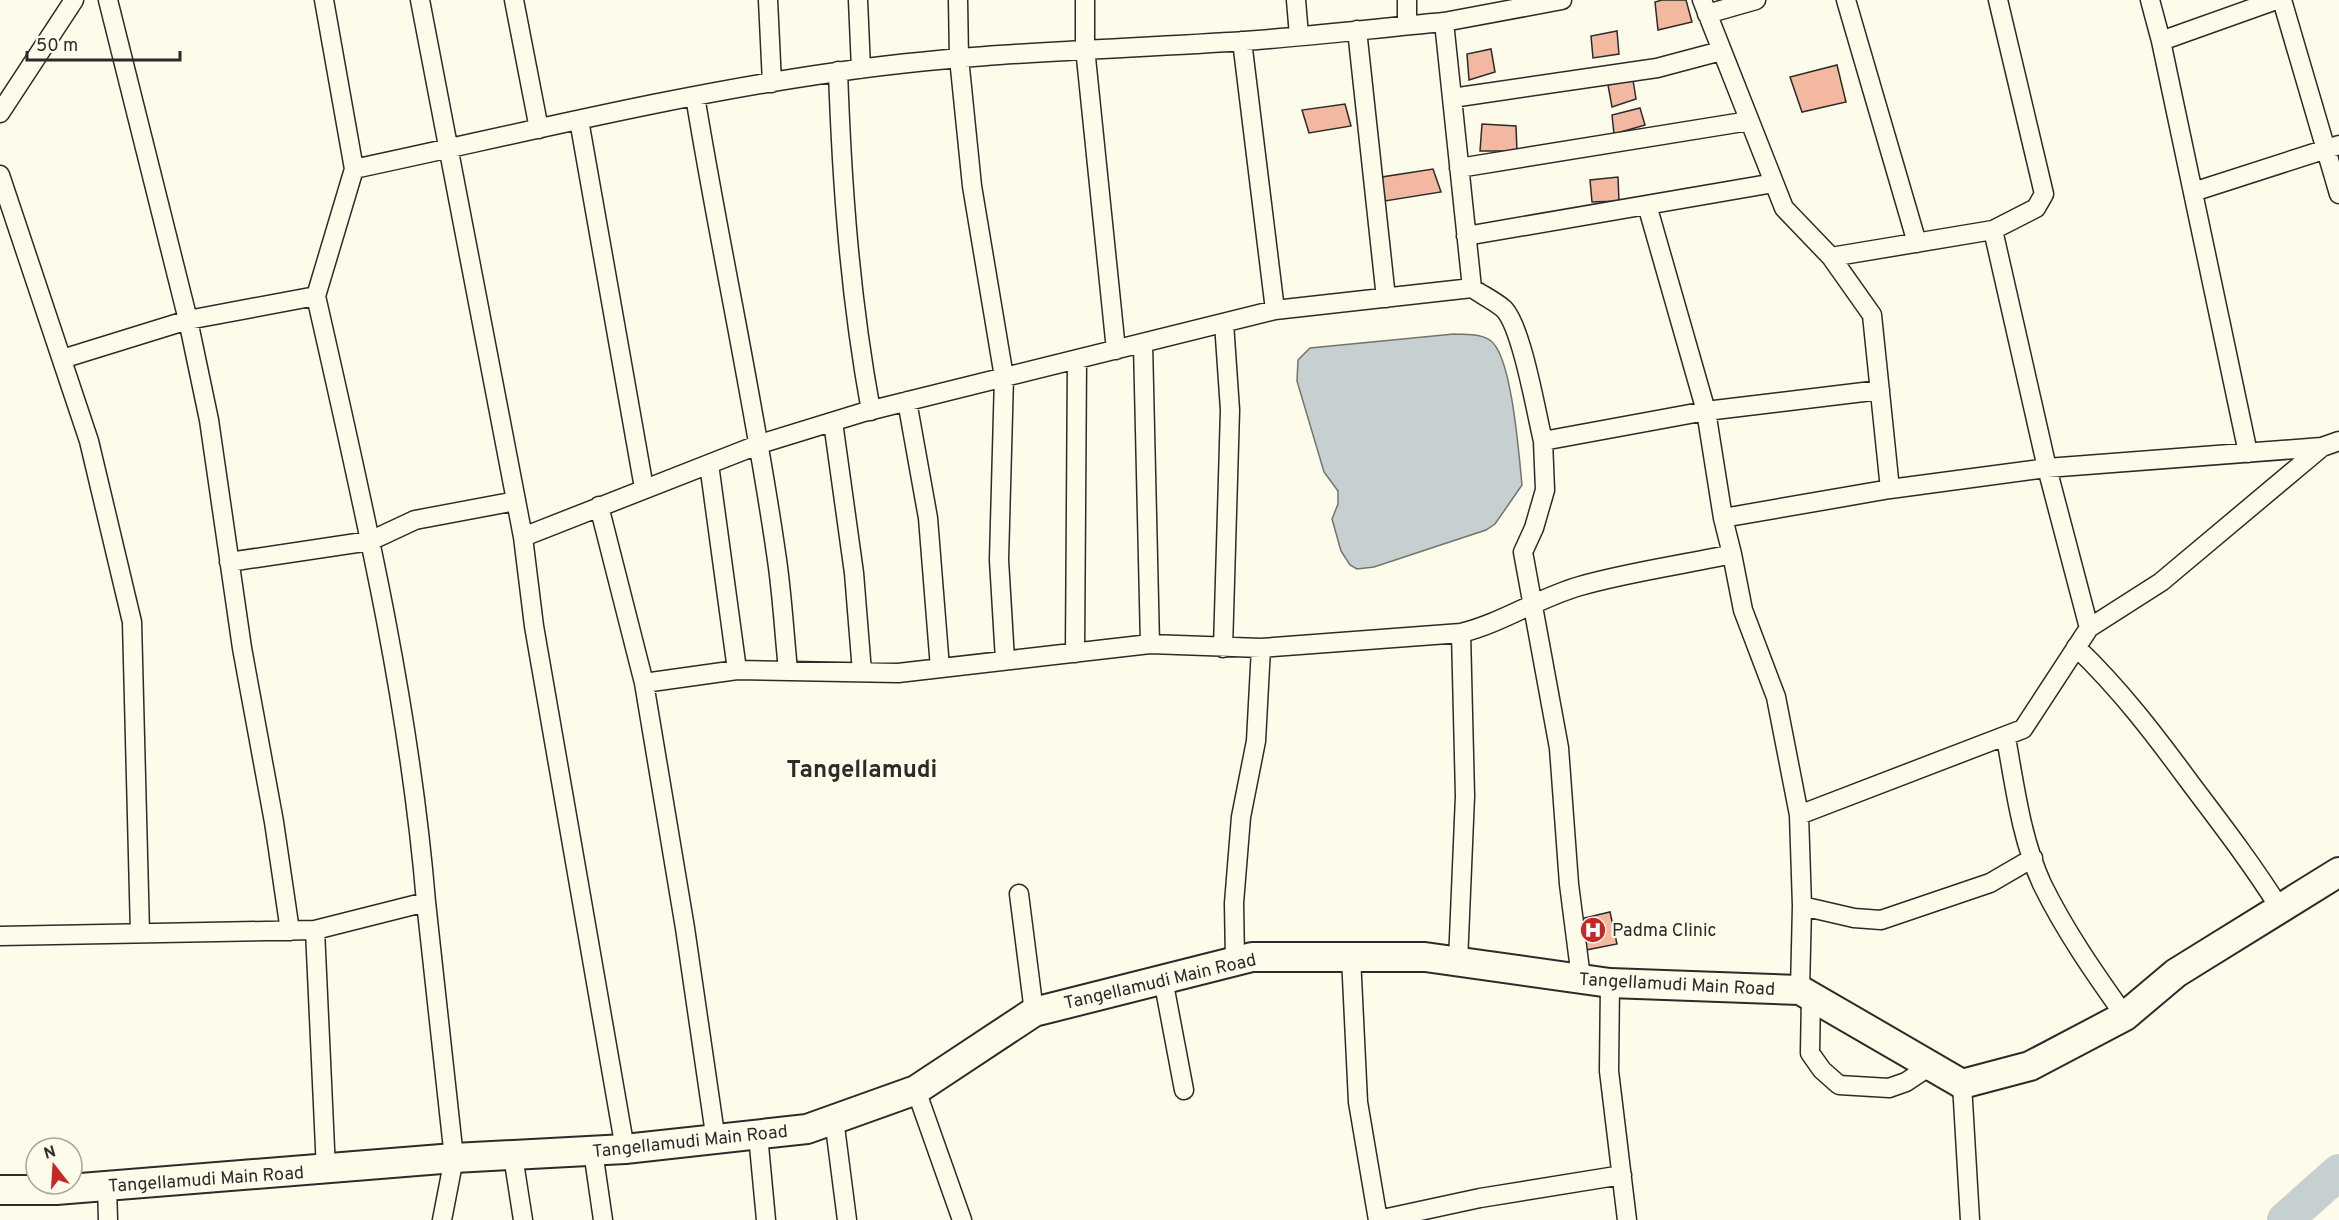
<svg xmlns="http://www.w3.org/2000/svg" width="2339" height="1220" viewBox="0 0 2339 1220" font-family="Overpass,sans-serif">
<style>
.water{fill:#c7d0d0;stroke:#74746e;stroke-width:1.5}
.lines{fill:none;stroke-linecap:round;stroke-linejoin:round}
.river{stroke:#c7d0d0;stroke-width:36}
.building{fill:#f2b8a0;stroke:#2b2b2b;stroke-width:1.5}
.street-casing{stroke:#2b2b2b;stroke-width:21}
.primary-casing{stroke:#2b2b2b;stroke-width:32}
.street{stroke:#fdfbea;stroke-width:18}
.primary{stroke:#fdfbea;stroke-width:28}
.labels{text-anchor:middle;stroke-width:4.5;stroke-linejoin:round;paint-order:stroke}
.poi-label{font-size:18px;fill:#2b2b2b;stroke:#fdfbea;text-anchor:start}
.street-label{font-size:18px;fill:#2b2b2b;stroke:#fdfbea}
.district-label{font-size:24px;font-weight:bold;fill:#2b2b2b;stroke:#fdfbea}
</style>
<rect width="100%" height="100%" fill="#fdfbea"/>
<!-- water -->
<path class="water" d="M1454 334C1466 335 1481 333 1491 341 1512 357 1519 456 1522 485L1495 524 1486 530 1374 567 1357 569 1350 565 1341 551 1332 519 1338 504V491L1324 472 1297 381 1298 360 1310 348Z"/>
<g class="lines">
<!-- river -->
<path class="river" d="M2285 1220 2339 1172"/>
</g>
<!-- building -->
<path class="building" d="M1662 0H1686L1692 22 1658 30 1655 2Z
M1617 31 1619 54 1593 58 1591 36Z
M1491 49 1495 72 1469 80 1467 54Z
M1837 65 1846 102 1802 112 1790 77Z
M1633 80 1636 99 1612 107 1608 85Z
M1345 104 1351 126 1309 133 1302 110Z
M1640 108 1645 125 1614 134 1612 115Z
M1482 124 1516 126 1517 151H1480Z
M1433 169 1441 192 1385 201 1382 177Z
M1618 177 1619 201 1592 202 1590 180Z
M1610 912 1617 944 1586 950 1580 919Z"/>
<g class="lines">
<!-- street casing -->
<g class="street-casing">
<path id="street" d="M108 0 188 320 209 420 242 648 274 822 290 931
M324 0 354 169C514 135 674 95 837 72 972 52 1109 50 1245 41 1312 36 1378 28 1444 22L1472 288 1275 310
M420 0 523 537 534 626 625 1149
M514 0 539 129
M768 0 772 83
M858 0 861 69
M958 0 959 58 972 186 1004 377 999 560 1005 660
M1085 0V48L1116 350
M1296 0 1299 36
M1702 0 1784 208 1831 257 1993 230 2047 468 2089 628
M1846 0 1917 243
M2150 0 2161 41 2276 0
M2282 0 2339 194
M1707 14 1756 0
M1444 22 1562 0
M1407 25V0
M1357 30 1386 298
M2161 41 2248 453
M838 71C842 187 850 297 871 411
M695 96C720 249 754 400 776 553 782 591 784 631 788 670
M1452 98 1657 68 1721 51
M0 113 74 0
M579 120 644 488
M1459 168 1749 121
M0 175 89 441 132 622 140 933
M2193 192 2339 145
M1993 230 2036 208 2044 194 1998 0
M1466 236 1774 183
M1831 257 1872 315 1890 489
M1472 288C1482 295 1495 301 1504 309 1522 328 1536 412 1543 441
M316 296C361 496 409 697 426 902
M1143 344 1150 644
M62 359 188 320 316 296 354 169
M907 401 928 518 940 668
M833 422 854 573 862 672
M709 464 737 670
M599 506 644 683 737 670 898 673 1150 644 1261 648 1461 633C1502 623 1538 598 1580 586 1629 572 1682 565 1732 554L1723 518 1890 489 2047 468 2322 447 2339 441
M1723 518 1706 411 1880 390
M523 537 760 444 864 412 1275 310 1242 41
M1732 554 1743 610 1776 697 1799 815
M229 562 370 541 415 520 516 501
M2076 647C2120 689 2155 735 2191 784 2222 825 2252 864 2279 907
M1223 648 1230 410 1224 323
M1075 653 1077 360
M644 683 685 928 716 1141
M2006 738C2015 787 2021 838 2042 884 2065 931 2095 974 2125 1016
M1019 894 1034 1012
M1802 906 1854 918 1881 920 1990 883 2033 858
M315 930 326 1170
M0 936 315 930 426 902 454 1158 442 1220
M1351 957 1358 1102 1378 1220
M1235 961 1234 903 1241 817 1256 741 1261 648
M1458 962 1465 796 1461 633
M1581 978 1569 884 1559 748 1523 552 1534 528 1545 490 1543 441 1706 411 1647 205
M1163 979 1184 1090
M1610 983 1609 1071 1627 1220
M1800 990 1802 906 1799 815 2023 729 2089 628 2161 582 2322 447
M1811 996 1810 1053 1822 1070 1839 1085 1889 1088 1906 1082 1930 1066
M1962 1084 1970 1220
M916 1090 962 1220
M834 1119 847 1220
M758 1135 766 1220
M593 1151 603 1220
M513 1156 523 1220
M107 1186 108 1220
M1378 1220 1480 1198 1622 1175"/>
</g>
<!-- primary casing -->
<g class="primary-casing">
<path id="primary" d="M0 1190H56L454 1158 625 1149 807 1129 916 1090 1034 1012 1252 957H1425L1610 983 1800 990 1962 1084 2030 1066 2125 1016 2176 973 2339 872"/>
</g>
<!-- street -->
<use href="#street" class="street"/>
<!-- primary -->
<use href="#primary" class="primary"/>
</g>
<!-- icons -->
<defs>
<g id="hospital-disc" transform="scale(1.35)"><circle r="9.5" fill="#c62828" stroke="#fdfbea"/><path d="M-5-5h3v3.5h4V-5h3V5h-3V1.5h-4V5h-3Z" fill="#fff"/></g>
</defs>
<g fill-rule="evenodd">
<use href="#hospital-disc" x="1593" y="930"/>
</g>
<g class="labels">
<!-- poi labels -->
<g class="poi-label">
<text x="1612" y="936">Padma Clinic</text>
</g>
<!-- street labels -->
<g class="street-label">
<text transform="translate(1160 981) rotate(-13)" y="6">Tangellamudi Main Road</text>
<text transform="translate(1677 984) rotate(3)" y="6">Tangellamudi Main Road</text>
<text transform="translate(690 1141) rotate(-6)" y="6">Tangellamudi Main Road</text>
<text transform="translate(206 1179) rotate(-4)" y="6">Tangellamudi Main Road</text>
</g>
<!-- district labels -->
<g class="district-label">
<text x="862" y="777">Tangellamudi</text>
</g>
</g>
<!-- north arrow -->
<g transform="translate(54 1166) rotate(343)"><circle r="28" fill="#fdfbea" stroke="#a9a89e" stroke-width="1.5"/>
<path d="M0-4.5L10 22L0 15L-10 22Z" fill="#c62828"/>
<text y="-9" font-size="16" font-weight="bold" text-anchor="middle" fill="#2b2b2b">N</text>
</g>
<!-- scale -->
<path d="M27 51v9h153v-9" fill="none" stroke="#2b2b2b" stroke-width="3"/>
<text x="36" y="51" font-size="18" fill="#2b2b2b" stroke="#fdfbea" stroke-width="4.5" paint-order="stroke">50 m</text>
</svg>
